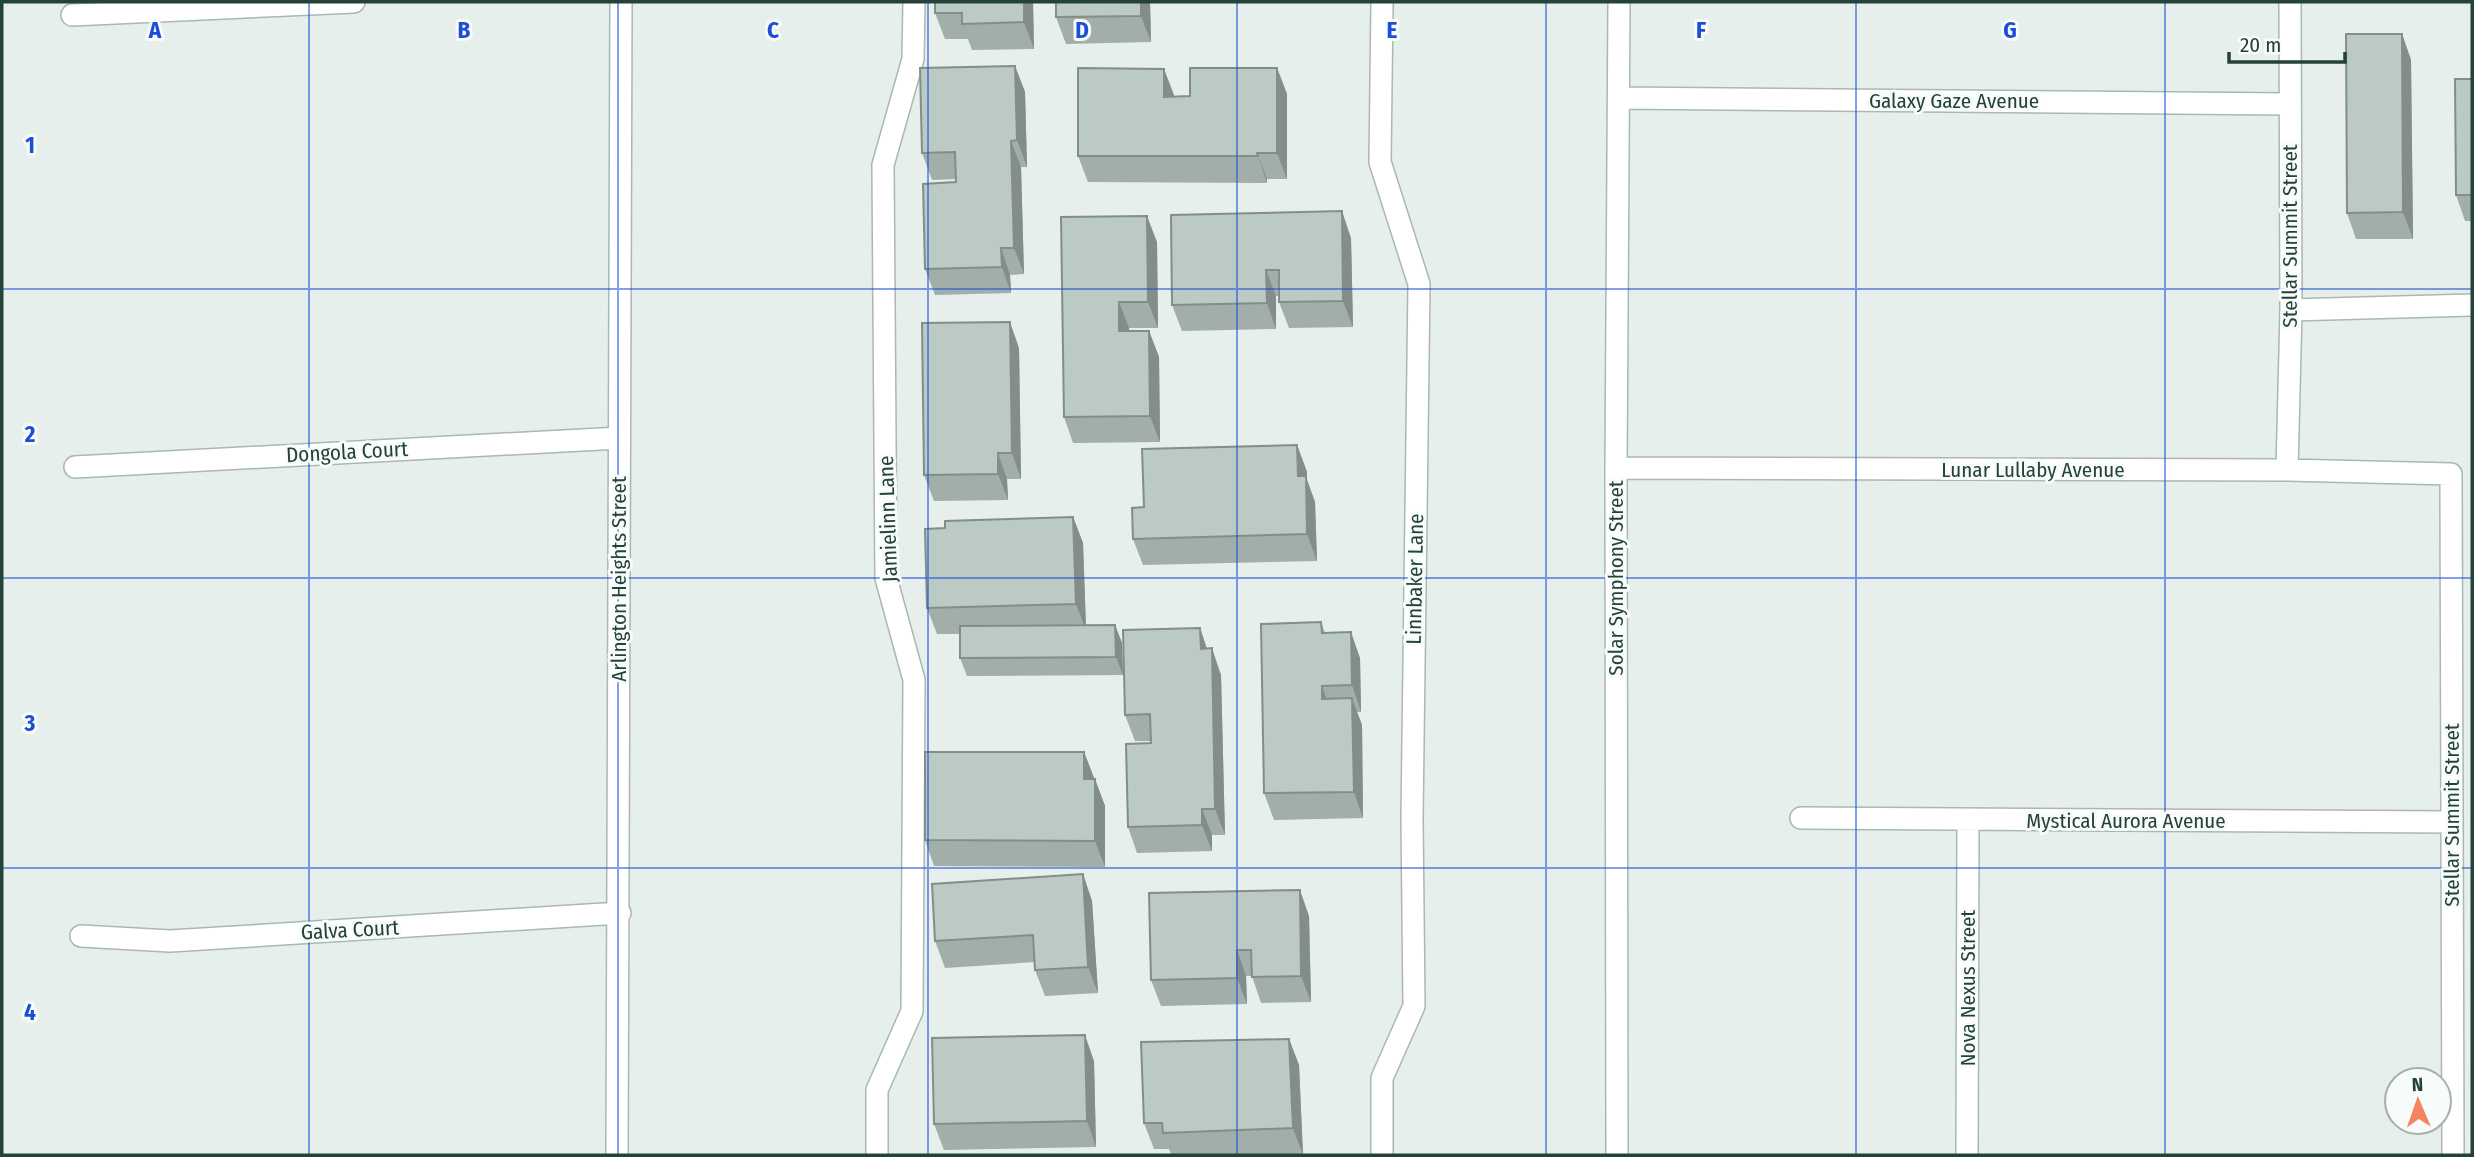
<svg xmlns="http://www.w3.org/2000/svg" width="2474" height="1157" viewBox="0 0 2474 1157" font-family="'Fira Sans Condensed',sans-serif">
<style>
.lines{fill:none;stroke-linecap:round;stroke-linejoin:round}
.minor-casing{stroke:#a8b8b2;stroke-width:24}
.minor{stroke:#fff;stroke-width:21}
.wall{fill:#a1aea9}
.shaded-wall{fill:#838d89}
.building{fill:#bbcac4;stroke:#838d89;stroke-width:2}
.grid{fill:none;stroke:#1d4ed8;stroke-width:2;stroke-opacity:0.55}
.labels{text-anchor:middle;stroke-width:6;stroke-linejoin:round;paint-order:stroke}
.street-label{font-size:21px;fill:#24423a;stroke:#f7fbf9}
.grid-label{font-size:23px;text-anchor:middle;font-weight:bold;fill:#1d4ed8;stroke:#f7fbf9;stroke-width:6;stroke-linejoin:round;paint-order:stroke}
</style>
<rect width="100%" height="100%" fill="#e6efeb"/>
<g class="lines">
<!-- minor casing -->
<g class="minor-casing">
<path id="minor" d="M72 15 354 2
M1620 98 2289 104
M2291 310 2472 305
M75 467 619 438
M1616 468 2287 470 2451 474 2453 1155
M2287 470 2291 310 2290 2
M1801 818 2452 822
M81 936 170 941 620 913
M617 1155 621 2
M877 1155V1090L912 1011 914 680 886 578 883 165 913 59 914 2
M1382 1155V1078L1414 1006 1412 818 1419 284 1380 162 1382 2
M1617 1155 1616 468 1619 2
M1967 1155 1968 820"/>
</g>
<!-- minor -->
<use href="#minor" class="minor"/>
</g>
<!-- wall -->
<path class="wall" d="M935 2H1033L1034 49 972 50 968 39H945L935 13Z
M1056 2H1150L1151 42 1066 44 1056 17Z
M2402 34 2411 60 2413 239H2356L2347 213Z
M1015 66 1025 92 1027 167H1021L1024 274 1010 275 1011 293 935 295 925 269 956 182V179L932 180 922 153Z
M1277 68 1287 94V179H1267V183L1088 182 1078 156 1164 69 1174 97 1190 96Z
M2472 79V221H2465L2456 195Z
M1061 217 1157 242 1158 328H1129V331H1149L1159 357 1160 442 1073 443 1064 417Z
M1351 238 1353 327 1289 328 1279 302V296H1276V329L1182 331 1172 305Z
M1019 348 1021 479H1007L1008 500 934 501 924 475Z
M1297 445 1307 472V480L1315 502 1317 561 1143 565 1133 539 1144 507Z
M1073 517 1083 543 1086 625H1115L1122 643 1123 675 967 676 960 658V634H937L927 608 945 528Z
M1321 622 1325 633 1360 658 1361 712H1357L1362 725 1363 818 1274 820 1264 793Z
M1200 628 1207 649 1221 675 1225 835H1212V851L1137 853 1128 827 1151 741H1135L1125 715Z
M1084 752 1105 806V867L934 866 925 840Z
M1083 874 1092 901 1098 993 1045 996 1035 970V962L945 968 935 941Z
M1309 916 1311 1002 1261 1003 1252 976H1246L1247 1004 1161 1006 1151 980Z
M1289 1039 1299 1065 1303 1155H1171L1169 1149H1154L1144 1123Z
M1094 1061 1096 1147 944 1150 934 1124Z"/>
<!-- shaded-wall -->
<path class="shaded-wall" d="M1024 2H1033L1034 49 1024 22Z
M1141 2H1150L1151 42 1141 16Z
M2402 34 2411 60 2413 239 2403 212Z
M1015 66 1025 92 1027 167 1017 140Z
M1277 68 1287 94V179L1277 153Z
M1164 69 1174 95V123L1164 97Z
M1011 141 1021 167 1024 274 1014 248Z
M1257 153 1267 179V183Z
M1342 211 1351 238 1353 327 1343 301Z
M1147 216 1157 242 1158 328 1148 302Z
M1001 248 1010 275 1011 293 1002 267Z
M1266 270 1276 296V329L1267 303Z
M1119 302 1129 328V357L1119 331Z
M1010 322 1019 348 1021 479 1012 453Z
M1149 331 1159 357 1160 442 1150 416Z
M1297 445 1307 472V480L1315 502 1317 561 1307 534 1298 476Z
M998 453 1007 479 1008 500 998 474Z
M1073 517 1083 543 1086 630 1076 604Z
M1115 625 1122 643 1123 675 1116 657Z
M1200 628 1209 655 1201 649Z
M1351 632 1360 658 1361 712 1352 685Z
M1212 648 1221 675 1225 835 1215 809Z
M1322 686 1331 712 1322 699Z
M1352 698 1362 725 1363 818 1354 792Z
M1084 752 1094 778V805L1084 779Z
M1095 779 1105 806V867L1095 841Z
M1202 809 1212 835V851L1202 825Z
M1083 874 1092 901 1098 993 1088 967Z
M1300 890 1309 916 1311 1002 1301 976Z
M1237 950 1246 976 1247 1004 1237 978Z
M1085 1035 1094 1061 1096 1147 1087 1121Z
M1289 1039 1299 1065 1303 1155 1293 1128Z"/>
<!-- building -->
<path class="building" d="M935 2H1024V22L962 24V13H935Z
M1056 2H1141V16L1056 17Z
M2346 34H2402L2403 212 2347 213Z
M1015 66 1017 140 1011 141 1014 248H1001L1002 267 925 269 923 184 956 182 955 152 922 153 920 68Z
M1078 68 1164 69V97L1190 96V68H1277V153H1257L1258 156H1078Z
M2455 79H2472V195H2456Z
M1342 211 1343 301 1279 302V270H1266L1267 303 1172 305 1171 215Z
M1147 216 1148 302H1119V331H1149L1150 416 1064 417 1061 217Z
M1010 322 1012 453H998V474L924 475 922 323Z
M1297 445 1298 476H1306L1307 534 1133 539 1132 508 1144 507 1142 449Z
M1073 517 1076 604 927 608 925 529 945 528V521Z
M1321 622 1322 633 1351 632 1352 685 1322 686V699L1352 698 1354 792 1264 793 1261 624Z
M1115 625 1116 657 960 658V626Z
M1200 628 1201 649 1212 648 1215 809H1202V825L1128 827 1126 744 1151 743 1150 714 1125 715 1123 630Z
M925 752H1084V779H1095V841L925 840Z
M1083 874 1088 967 1035 970 1033 935 935 941 932 884Z
M1300 890 1301 976 1252 977 1251 950H1237V978L1151 980 1149 893Z
M1085 1035 1087 1121 934 1124 932 1038Z
M1289 1039 1293 1128 1163 1133 1162 1123H1144L1141 1042Z"/>
<!-- grid -->
<path class="grid" d="M309 2V1155M618 2V1155M928 2V1155M1237 2V1155M1546 2V1155M1856 2V1155M2165 2V1155M2 289H2472M2 578H2472M2 868H2472"/>
<g class="labels">
<!-- street labels -->
<g class="street-label">
<text x="1954" y="108">Galaxy Gaze Avenue</text>
<text transform="translate(2290 236) rotate(-90)" y="7">Stellar Summit Street</text>
<text transform="translate(347 452) rotate(-3)" y="7">Dongola Court</text>
<text x="2033" y="477">Lunar Lullaby Avenue</text>
<text transform="translate(888 519) rotate(-92)" y="7">Jamielinn Lane</text>
<text transform="translate(1616 578) rotate(-90)" y="7">Solar Symphony Street</text>
<text transform="translate(619 579) rotate(-90)" y="7">Arlington Heights Street</text>
<text transform="translate(1415 579) rotate(-89)" y="7">Linnbaker Lane</text>
<text transform="translate(2452 815) rotate(-90)" y="7">Stellar Summit Street</text>
<text x="2126" y="828">Mystical Aurora Avenue</text>
<text transform="translate(350 930) rotate(-3)" y="7">Galva Court</text>
<text transform="translate(1968 988) rotate(-90)" y="7">Nova Nexus Street</text>
</g>
</g>
<g class="grid-label">
<text x="155" y="38">A</text>
<text x="464" y="38">B</text>
<text x="773" y="38">C</text>
<text x="1082" y="38">D</text>
<text x="1392" y="38">E</text>
<text x="1701" y="38">F</text>
<text x="2010" y="38">G</text>
<text x="30" y="153">1</text>
<text x="30" y="442">2</text>
<text x="30" y="731">3</text>
<text x="30" y="1020">4</text>
</g>
<!-- border -->
<rect width="2474" height="1157" fill="none" stroke="#24423a" stroke-width="7"/>
<!-- north arrow -->
<g transform="translate(2418 1101) rotate(358)"><circle r="33" fill="#f7fbf9" stroke="#a3b1ad" stroke-width="2"/>
<path d="M0-5L12 26L0 18L-12 26Z" fill="#f4845f"/>
<text y="-10" font-size="19" font-weight="bold" text-anchor="middle" fill="#24423a">N</text>
</g>
<!-- scale -->
<path d="M2229 52v10h116v-10" fill="none" stroke="#24423a" stroke-width="3.5"/>
<text x="2240" y="52" font-size="21" fill="#24423a" stroke="#f7fbf9" stroke-width="5" paint-order="stroke">20 m</text>
</svg>
